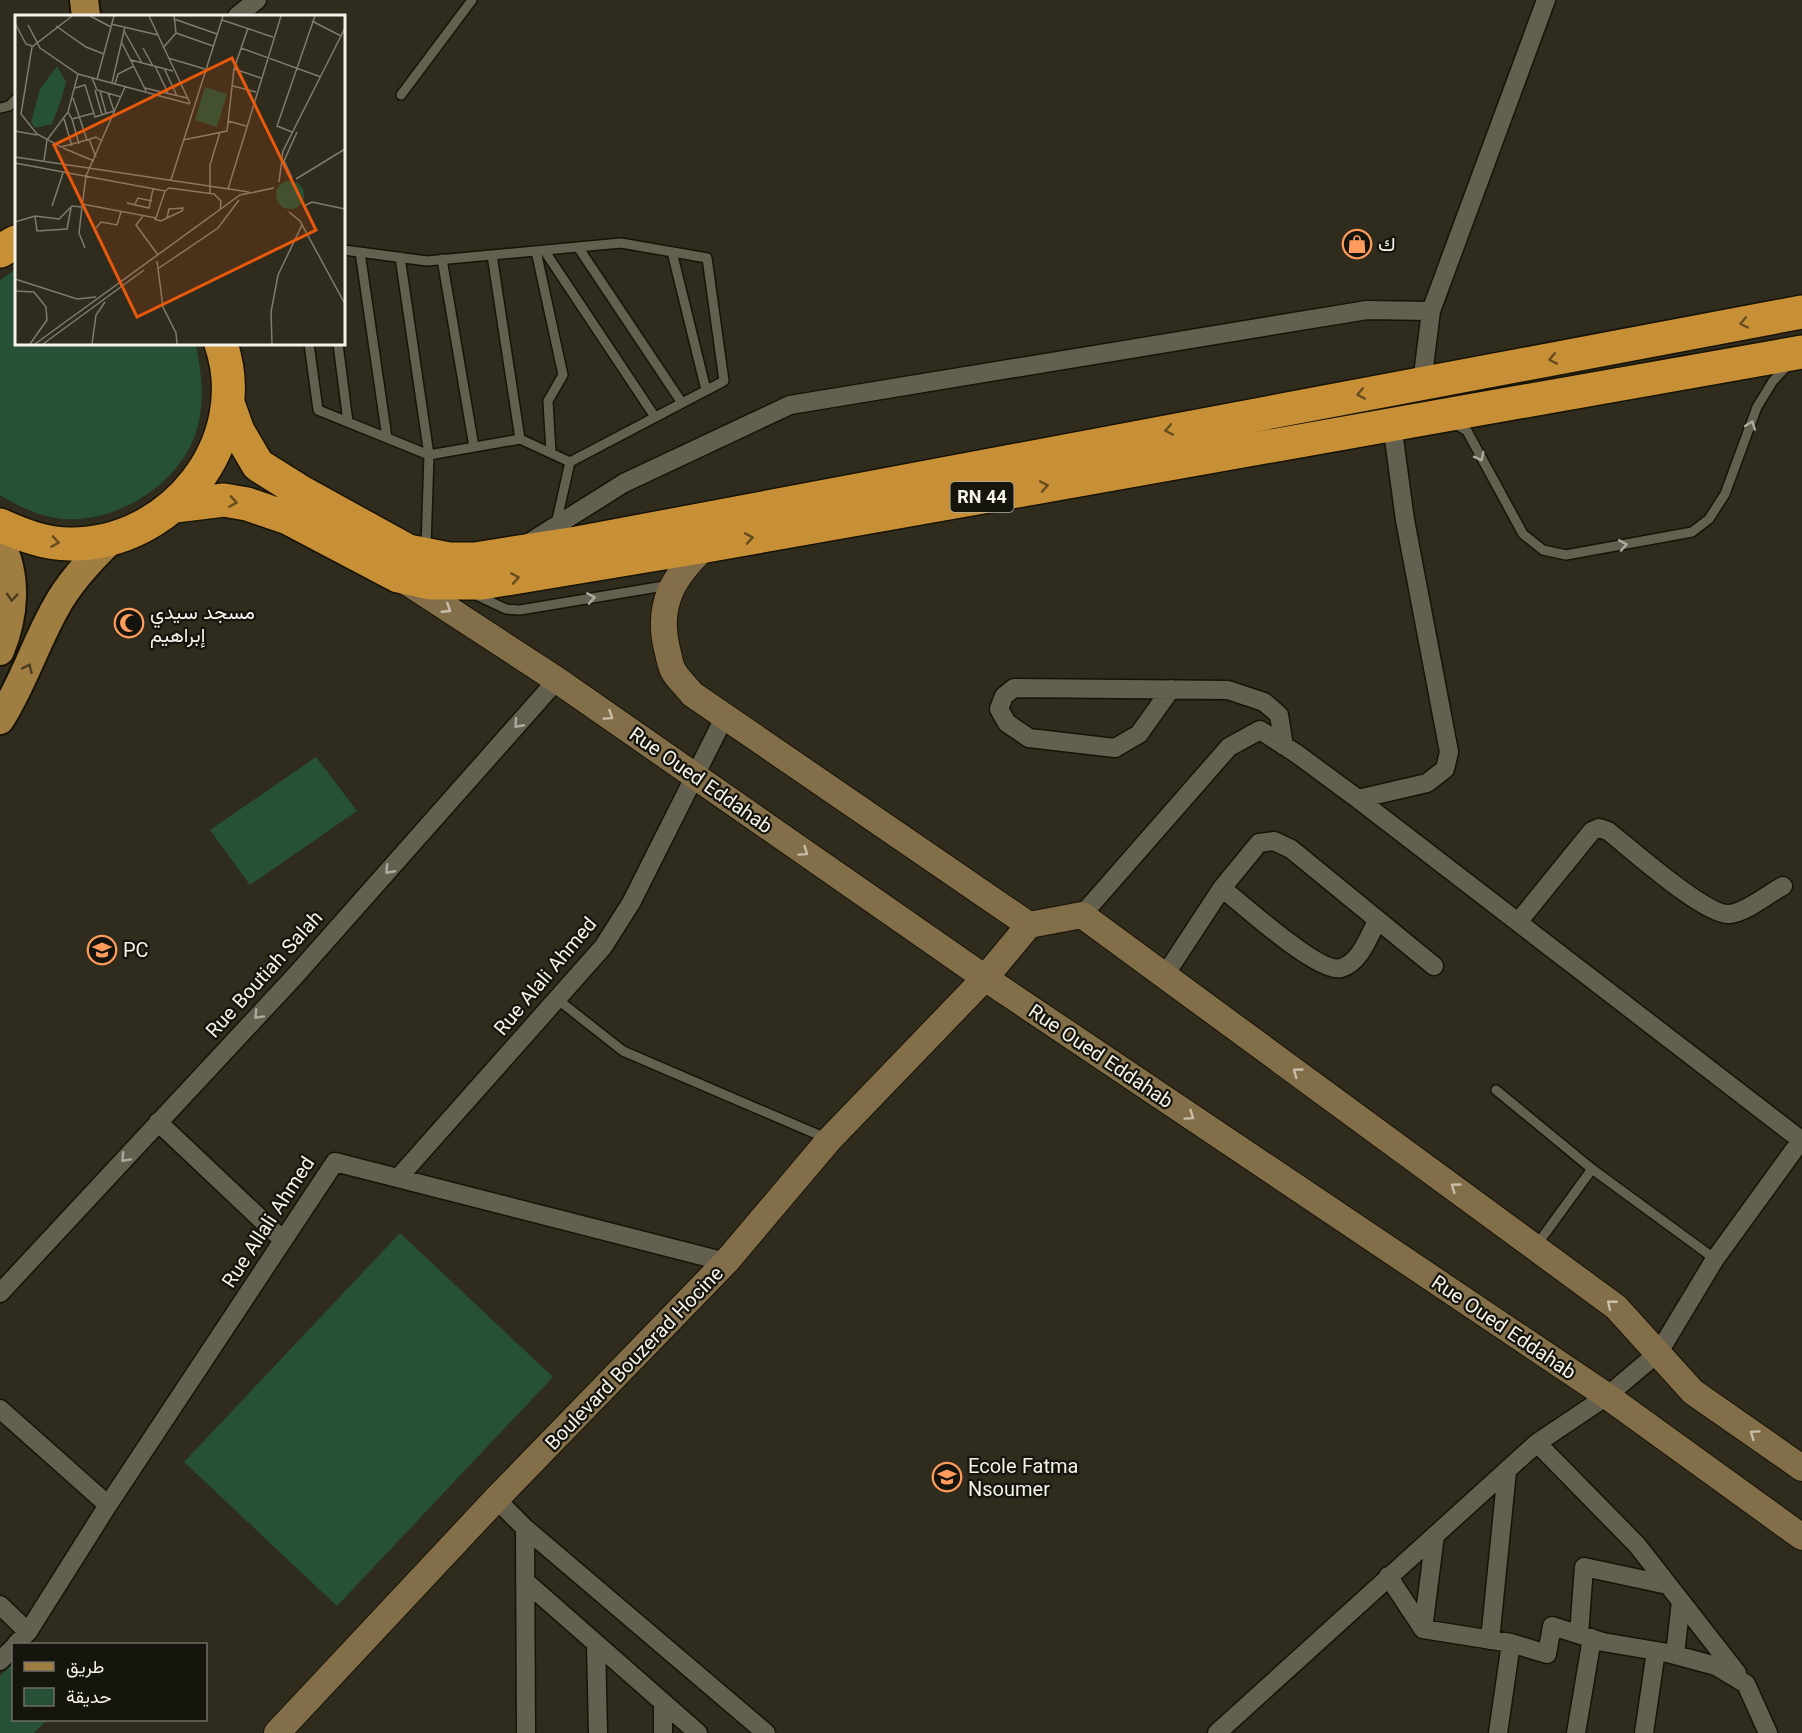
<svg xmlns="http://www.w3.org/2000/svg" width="1802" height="1733" viewBox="0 0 1802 1733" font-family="Georgia,Vazirmatn,serif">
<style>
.green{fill:#265136}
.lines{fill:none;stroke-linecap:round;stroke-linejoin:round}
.lane-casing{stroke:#171306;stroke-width:12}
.street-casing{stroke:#171306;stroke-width:21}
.secondary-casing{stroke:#171306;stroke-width:28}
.primary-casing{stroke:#171306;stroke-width:32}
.highway-casing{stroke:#171306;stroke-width:36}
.lane{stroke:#646050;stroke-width:9}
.street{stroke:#646050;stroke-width:18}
.secondary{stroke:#826e48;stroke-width:26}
.primary{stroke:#a07d40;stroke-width:28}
.highway{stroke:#c89036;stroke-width:33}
.oneway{stroke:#664c1f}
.oneway2{stroke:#adaa9d}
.oneway3{stroke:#4d3e21}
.oneway4{stroke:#c8bea9}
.labels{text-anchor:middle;stroke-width:4.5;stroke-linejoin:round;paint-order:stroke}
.shield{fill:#15140d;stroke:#b2b1a8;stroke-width:1.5}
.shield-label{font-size:18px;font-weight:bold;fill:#f6f4ea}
.poi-label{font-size:20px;fill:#f6f4ea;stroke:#15140d;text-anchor:start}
.street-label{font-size:20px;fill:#f6f4ea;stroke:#15140d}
.inset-road{fill:none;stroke:#7f7b6f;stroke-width:1.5}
.view{fill:#e8590c;fill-opacity:0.15;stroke:#e8590c;stroke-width:3}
.inset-edge{fill:none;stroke:#f6f4ea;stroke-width:3}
</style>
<rect width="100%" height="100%" fill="#2f2b1d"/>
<!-- green -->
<path class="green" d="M16 269V344H196C201 373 205 395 198 425 185 481 119 523 64 519 41 517 19 507 0 495V280Z
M316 757 357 811 250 885 210 830Z
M400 1233 553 1377 337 1606 184 1462Z
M13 1663 14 1720H47L34 1733H0V1676Z"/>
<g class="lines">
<!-- lane casing -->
<g class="lane-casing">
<path id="lane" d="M401 95 472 0
M0 108 9 106 16 99
M578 247 682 403
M344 250 427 261 621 243 707 258 724 381 570 462 556 524
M544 250 655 417
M536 251 563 375 548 401 551 453
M360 252 387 438
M672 252 706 390
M492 255 520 439
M400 257 429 455 520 439 570 462
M442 259 474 447
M309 344 318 410 429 455 426 547
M338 344 348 422
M1454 423 1467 431 1523 534 1543 550 1566 555 1692 532 1709 519 1725 494 1757 407 1773 381 1790 363
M476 595 506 609 520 610 670 585
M557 999 623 1051 828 1139
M1496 1090 1592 1169 1715 1259
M1536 1246 1592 1169"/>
</g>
<!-- street casing -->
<g class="street-casing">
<path id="street" d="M237 16 257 0
M1422 383 1431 311 1546 0
M527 544 624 483 790 405 1367 310 1431 311
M1171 689 1139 734 1115 748 1029 738 1007 723 999 709 1004 696 1014 688 1228 690 1264 702 1279 715 1284 746
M1358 799 1427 783 1445 769 1449 752 1405 520 1392 424
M1222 888C1242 904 1319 974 1341 968 1360 963 1369 936 1377 921
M1082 915 1229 747 1260 730 1297 754 1358 799 1801 1140
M1518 922 1592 831 1599 828 1608 831C1630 848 1706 917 1730 914 1747 912 1768 894 1783 886
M1165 975 1222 888 1259 843 1274 841 1291 849 1434 966
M158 1122 283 1240
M399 1177 603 947 631 903 725 716
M0 1293 295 976 557 680
M0 1409 108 1505
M1537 1443 1637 1545 1737 1673
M496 1499 525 1528 526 1733
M525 1528 766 1733
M1388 1576 1423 1629 1511 1643 1498 1733
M525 1581 698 1733
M0 1605 28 1632
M1423 1629 1435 1535
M1579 1634 1584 1567 1668 1585
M1490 1640 1507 1471
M1511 1643 1547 1654 1552 1626 1603 1642 1668 1653 1716 1666 1746 1684 1768 1733
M16 1644 28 1632 108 1505 335 1162 726 1262
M596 1644 598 1733
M1675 1655 1681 1601
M0 1661 14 1647
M663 1703V1733
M1217 1733 1537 1443 1607 1396 1659 1352 1715 1259 1802 1139
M1576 1733 1592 1638
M1644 1733 1656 1651"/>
</g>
<!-- secondary casing -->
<g class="secondary-casing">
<path id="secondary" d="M706 546C674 575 656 604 667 649 669 656 670 666 674 672 678 679 686 686 692 694L1029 925 1082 915 1616 1307 1693 1392 1802 1468
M404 580 557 680 985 978 1607 1396 1802 1537
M277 1733 496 1499 726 1262 829 1140 985 978 1029 925"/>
</g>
<!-- primary casing -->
<g class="primary-casing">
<path id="primary" d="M84 0 86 16
M0 542C18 577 14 617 0 651
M0 720C23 684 35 644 56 607 70 581 91 559 112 539"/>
</g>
<!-- highway casing -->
<g class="highway-casing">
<path id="highway" d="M0 251 16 242
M228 403 238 431 258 465 301 492 408 551 449 559H475L577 543 1802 312
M175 506 224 500 247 504 288 518 398 576 430 583H482L706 546 1802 352
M0 525C22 535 45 544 70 544 172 545 254 442 221 344"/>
</g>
<!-- lane -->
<use href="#lane" class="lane"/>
<!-- street -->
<use href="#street" class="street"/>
<!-- secondary -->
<use href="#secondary" class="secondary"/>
<!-- primary -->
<use href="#primary" class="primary"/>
<!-- highway -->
<use href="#highway" class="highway"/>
</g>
<!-- one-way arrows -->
<defs><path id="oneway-chevron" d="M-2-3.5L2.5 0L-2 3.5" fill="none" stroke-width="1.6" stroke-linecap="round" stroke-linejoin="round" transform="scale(1.5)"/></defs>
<g class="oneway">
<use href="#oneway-chevron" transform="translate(1744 323) rotate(169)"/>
<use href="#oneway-chevron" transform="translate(1553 359) rotate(169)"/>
<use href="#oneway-chevron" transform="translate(1361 394) rotate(169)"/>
<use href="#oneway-chevron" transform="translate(1169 430) rotate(169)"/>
<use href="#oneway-chevron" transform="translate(1044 486) rotate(-10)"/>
<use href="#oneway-chevron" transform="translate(233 502) rotate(9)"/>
<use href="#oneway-chevron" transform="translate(749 538) rotate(-10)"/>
<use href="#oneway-chevron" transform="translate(55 542) rotate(9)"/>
<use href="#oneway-chevron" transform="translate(515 578) rotate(-9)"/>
</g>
<g class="oneway2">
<use href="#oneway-chevron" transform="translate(1751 425) rotate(-70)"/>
<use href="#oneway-chevron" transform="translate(1480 457) rotate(63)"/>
<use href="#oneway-chevron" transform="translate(1623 545) rotate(-10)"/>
<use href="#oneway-chevron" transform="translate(591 598) rotate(-9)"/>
<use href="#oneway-chevron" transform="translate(518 724) rotate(132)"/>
<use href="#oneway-chevron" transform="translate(389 870) rotate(132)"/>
<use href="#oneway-chevron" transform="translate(258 1015) rotate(133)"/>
<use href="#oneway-chevron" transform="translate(125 1158) rotate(133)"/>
</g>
<g class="oneway3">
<use href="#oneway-chevron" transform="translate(12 597) rotate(94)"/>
<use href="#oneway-chevron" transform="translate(28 668) rotate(-65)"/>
</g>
<g class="oneway4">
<use href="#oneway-chevron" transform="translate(447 609) rotate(33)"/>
<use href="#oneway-chevron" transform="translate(609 716) rotate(34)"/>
<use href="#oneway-chevron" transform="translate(804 852) rotate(35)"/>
<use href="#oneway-chevron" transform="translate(1297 1072) rotate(-144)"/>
<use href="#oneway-chevron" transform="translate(1190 1116) rotate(34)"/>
<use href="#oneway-chevron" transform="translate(1455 1187) rotate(-144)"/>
<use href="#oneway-chevron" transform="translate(1611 1304) rotate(-141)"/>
<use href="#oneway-chevron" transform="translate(1754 1434) rotate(-145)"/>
</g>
<!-- icons -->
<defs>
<g id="shop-ring" transform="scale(1.5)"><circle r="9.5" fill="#15140d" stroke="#ff9b5b" stroke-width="1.5"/><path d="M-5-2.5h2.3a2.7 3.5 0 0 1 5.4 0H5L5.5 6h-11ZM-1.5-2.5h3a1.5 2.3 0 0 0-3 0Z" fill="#ff9b5b"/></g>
<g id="mosque-ring" transform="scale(1.5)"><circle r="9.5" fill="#15140d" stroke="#ff9b5b" stroke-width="1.5"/><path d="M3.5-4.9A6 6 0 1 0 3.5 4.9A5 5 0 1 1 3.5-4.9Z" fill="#ff9b5b"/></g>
<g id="school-ring" transform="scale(1.5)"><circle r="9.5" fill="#15140d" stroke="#ff9b5b" stroke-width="1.5"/><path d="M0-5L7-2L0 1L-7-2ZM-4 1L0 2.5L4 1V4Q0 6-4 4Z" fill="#ff9b5b"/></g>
</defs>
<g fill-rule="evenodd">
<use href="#shop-ring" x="1357" y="244"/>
<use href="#mosque-ring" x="129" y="623"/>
<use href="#school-ring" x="102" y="950"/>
<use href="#school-ring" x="947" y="1477"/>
</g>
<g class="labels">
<!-- shield labels -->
<rect class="shield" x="950.5" y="482" width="63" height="30" rx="4.5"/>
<g class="shield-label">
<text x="982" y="503">RN 44</text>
</g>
<!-- poi labels -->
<g class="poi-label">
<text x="1378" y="251">ك</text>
<text x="150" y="619">مسجد سيدي<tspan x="150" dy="23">إبراهيم</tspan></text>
<text x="123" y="957">PC</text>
<text x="968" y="1473">Ecole Fatma<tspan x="968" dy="23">Nsoumer</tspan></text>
</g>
<!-- street labels -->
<g class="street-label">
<text transform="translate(701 780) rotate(35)" y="7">Rue Oued Eddahab</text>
<text transform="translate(264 974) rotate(-48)" y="7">Rue Boutiah Salah</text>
<text transform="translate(545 976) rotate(-50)" y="7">Rue Alali Ahmed</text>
<text transform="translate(1101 1056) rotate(34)" y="7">Rue Oued Eddahab</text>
<text transform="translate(268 1222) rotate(-57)" y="7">Rue Allali Ahmed</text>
<text transform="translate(1504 1327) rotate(34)" y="7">Rue Oued Eddahab</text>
<text transform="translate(634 1358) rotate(-46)" y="7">Boulevard Bouzerad Hocine</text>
</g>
</g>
<!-- overview -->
<g transform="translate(15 15)">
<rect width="330" height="330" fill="#2f2b1d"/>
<path d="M42 51 51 67 46 85 37 109 20 113 16 107 25 74ZM190 72 212 79 202 112 180 105ZM261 180a14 14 0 1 1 28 0a14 14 0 1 1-28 0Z" fill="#265136"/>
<path class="inset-road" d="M57 1 17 32 6 99 22 119 46 132 72 125M75 1 96 12M134 1 175 88M159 4 202 19M207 5 258 22M297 6 326 21M0 8 11 29 17 31M96 9 143 20M13 10 25 33 63 59 175 89M41 11 71 32 89 39M109 16 127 48M161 18 198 31M107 28 131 76M128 33 138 51M148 33 161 18 159 1M226 33 306 62M153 43 190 54M116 45 158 56M140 51 153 78M149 53 162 81M219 54 246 63M77 63 82 75 106 82M82 64 99 1M97 68 110 12M100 69 103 59 119 51M218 71 241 77M60 73 70 70 80 102 99 96 93 78M130 73 172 83M80 75 87 100M85 76 91 98M58 83 72 125 81 122 87 126M53 97 57 104 79 98M49 104 57 131M57 104 64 129M213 106 231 111M0 116 22 120M277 117 262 111 300 1M74 124 81 142M168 125 212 116 219 54 233 13M48 133 79 146M0 142 234 177M29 146 32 125 53 97 63 59M0 148 150 176 154 173 199 179 206 186 205 195M277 163 269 146 282 117M281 164 330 134M156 165 208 1M264 167 268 136 330 13M213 174 266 1M195 179V150L205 117M112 188 134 193 138 174M67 189 141 203 150 176M120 189 123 183 137 186M37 191 48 158M289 191 297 187 330 194M67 192 64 218 70 233M274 197 285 206 330 289M128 201 121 210 143 240M20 202 22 216 52 214 56 193M139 204 146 206 152 203 167 196 168 193 154 194 152 203M0 207 20 201 44 204 57 191 67 192 71 161 110 72M81 213 86 207 102 210 106 197M142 246 148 292 161 318 162 329M144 253 203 213 224 185M0 264 62 284 81 282M0 276 19 277 31 292 32 305 15 329M20 329 225 180 259 173M28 329 129 255M77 329 81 300 90 287M257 329 256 297 263 260 287 210"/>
<path class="view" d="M217 43 301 215 122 302 39 130Z"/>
<rect width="330" height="330" class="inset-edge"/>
</g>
<!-- legend -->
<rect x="12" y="1643" width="195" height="78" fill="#15140d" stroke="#6f6e65" stroke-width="1.5"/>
<rect x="24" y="1662" width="30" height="9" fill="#a07d40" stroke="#6f6e65" stroke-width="1.5"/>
<text x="66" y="1673" font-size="18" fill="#f6f4ea">طريق</text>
<rect x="24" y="1688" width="30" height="18" fill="#265136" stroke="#6f6e65" stroke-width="1.5"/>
<text x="66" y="1703" font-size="18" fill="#f6f4ea">حديقة</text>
</svg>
